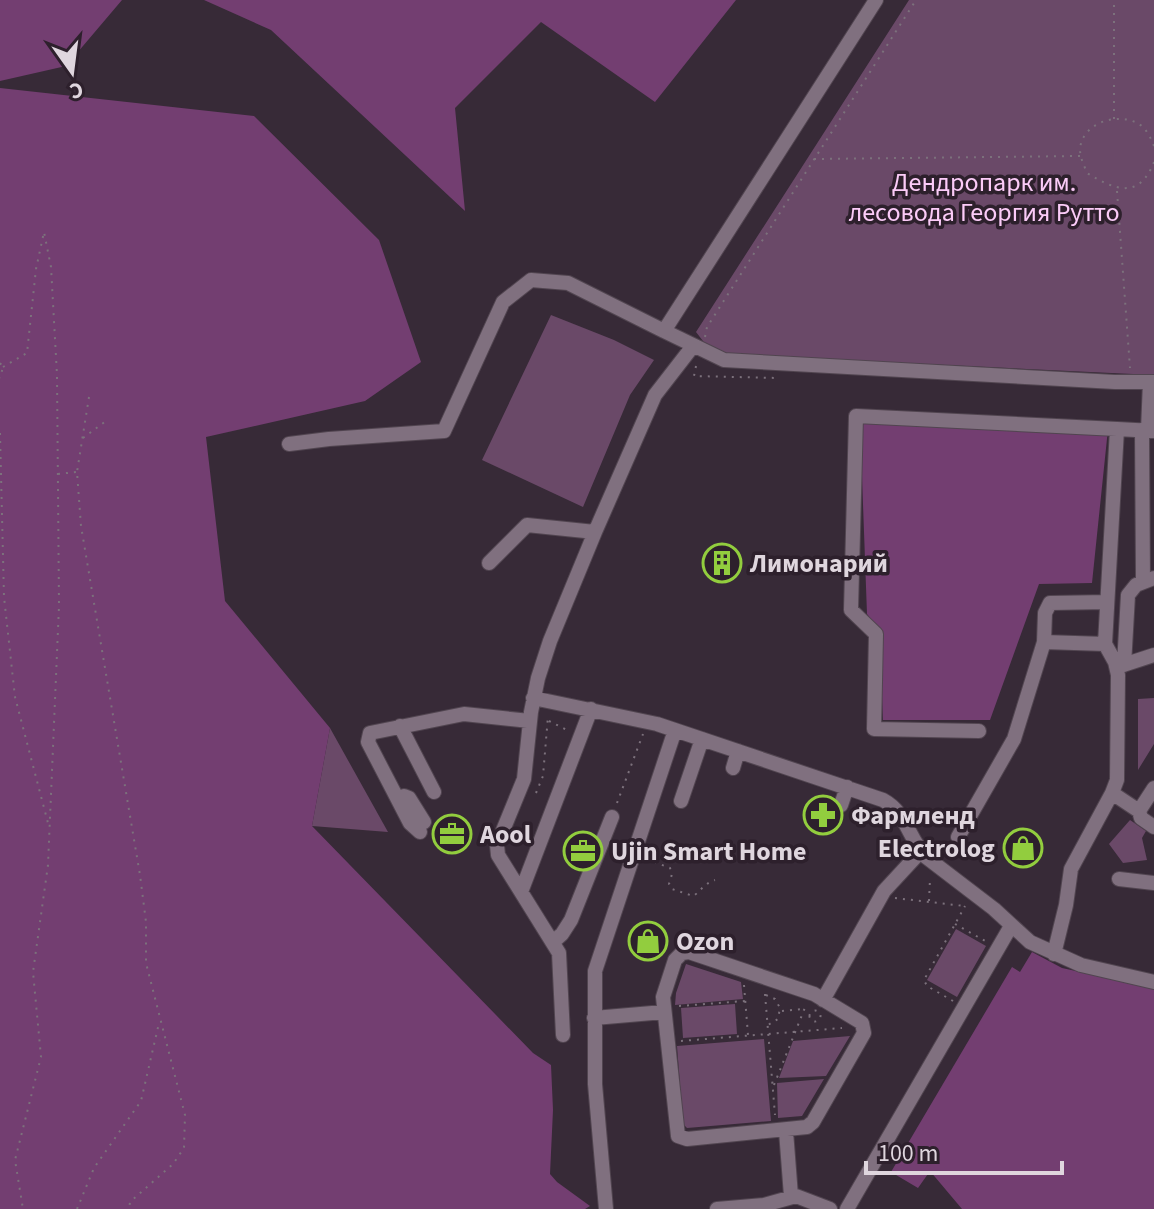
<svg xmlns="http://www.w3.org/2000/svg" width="1154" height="1209" viewBox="0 0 1154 1209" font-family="'Source Sans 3',sans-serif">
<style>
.green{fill:#6a4968}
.forest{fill:#733e71}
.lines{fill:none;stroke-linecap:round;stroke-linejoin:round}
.minor-casing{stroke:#514550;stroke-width:16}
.path{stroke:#7c717c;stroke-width:2;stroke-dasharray:2 6;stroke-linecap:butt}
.minor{stroke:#80707f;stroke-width:14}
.labels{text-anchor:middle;stroke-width:7;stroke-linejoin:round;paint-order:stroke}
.park-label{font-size:26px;fill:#fbcbf8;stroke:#2d202c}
.poi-label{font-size:26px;font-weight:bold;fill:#dfd6de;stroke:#2d202c;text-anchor:start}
</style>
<rect width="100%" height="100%" fill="#372a37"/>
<!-- green -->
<path class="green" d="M909 0H1154V375L713 354 696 332Z
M551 315 614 340 654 360 630 395 583 507 482 460Z
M1154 698V744L1138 770V699Z
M330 728 388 832 312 826Z
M1130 820 1146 831 1142 838 1147 860 1123 863 1109 844Z
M956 929 986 946 957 997 927 980Z
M686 964 741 982 743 999 675 1005 676 993Z
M735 1004 737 1034 683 1038 681 1008Z
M850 1036 826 1076 779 1078 793 1041Z
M764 1039 771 1121 687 1128 683 1124 677 1046Z
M824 1079 802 1116 778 1118 777 1083Z"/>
<!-- forest -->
<path class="forest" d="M0 0H122L66 66 0 81Z
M204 0H736L655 102 541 22 455 108 465 211 271 30Z
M0 88 254 116 379 240 421 362 365 401 206 437 225 601 330 728 312 826 533 1053 551 1065 553 1110 550 1174 557 1182 590 1206 585 1209H0Z
M860 422 1108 429 1092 583 1039 584 990 720H883L879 630 867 614Z
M1032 952 1062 968 1154 988V1209H962L930 1171 918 1188 891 1172 1012 967 1020 972Z"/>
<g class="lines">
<!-- minor casing -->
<g class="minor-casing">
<path id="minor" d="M876 0 664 331 724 360 1115 382H1154
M1142 430 1143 581
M1148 430 1150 382
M289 444 329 439 444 431 503 302 531 280 568 283 664 331
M489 563 527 525 595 532 655 395 693 346
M1044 642 1045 613 1050 603 1107 602
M1124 665 1128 595 1136 585 1154 578
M1117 667 1154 655
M533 698 657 724 883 800C907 813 908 838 926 857L994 909 1030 942 1081 965 1154 982
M400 726 434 792
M979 731 874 729 876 634 851 610 856 416 1117 429
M733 768 738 751
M1154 788 1139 811 1141 818 1154 827
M1112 793 1139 811
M398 799 404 796 409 798 424 822
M681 801 702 739
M841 805 847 787
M420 832 410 823 368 742 370 733 464 714 530 721
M958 837 1014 739 1044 642 1105 644
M1119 879 1154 883
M521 892 591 709
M553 942 562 934 571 920 612 817
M689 952 814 994 862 1023 864 1033 813 1122 807 1127 687 1139 678 1136 663 997 675 960 682 953Z
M1054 954 1066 905 1071 869 1112 793 1117 780 1118 675 1115 662 1105 644 1117 429 1154 431
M823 1000 884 891 921 851
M594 1018 664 1012
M563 1035 559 953 498 855 497 845 524 779 531 712 538 678 550 641 595 532
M786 1131 791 1196
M606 1209 595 1084V971L675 730
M717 1209 764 1205 796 1196 830 1209
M847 1209 1011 926"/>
</g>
<!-- path -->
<path class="path" d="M1114 119V0
M1154 146C1150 136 1145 126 1135 122 1114 113 1082 124 1080 149 1080 158 1084 165 1087 173 1115 190 1139 200 1154 162
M814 159 1081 156
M1117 191 1130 368
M705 337 707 327 916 0
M0 363 3 367 0 378
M696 366 694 376 777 378
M3 367 27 353 36 269 44 232 51 267 57 375 59 606 48 865 33 972 41 1057 15 1160 23 1209
M89 397 77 472 81 526 140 875 146 922V963L185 1115 184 1148 173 1164 130 1202 129 1209
M0 433 4 597 15 697 48 823
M83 438 106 421
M58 474 76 472
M549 721 569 731
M536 793 543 776 548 716
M617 803 643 734
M647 859 670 868 672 874 669 884 672 889 693 896C698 894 703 884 715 880
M895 898 964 906
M929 901 930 879
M955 924 987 942
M744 985 748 1035
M765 994 775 1115
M766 995 775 999 780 1008 778 1019 768 1025
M953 1001 927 986 924 980 965 906
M679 1006 745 1001
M809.5 1016a5.5 5.5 0 1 1 11 0a5.5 5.5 0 1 1-11 0Z
M782 1011 803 1009
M681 1041 842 1028
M774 1085 806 1005
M77 1209 94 1168 141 1101 159 1023"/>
<!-- minor -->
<use href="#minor" class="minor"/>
</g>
<!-- icons -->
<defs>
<g id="building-ring" transform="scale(2)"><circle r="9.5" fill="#2d202c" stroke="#92cd3e" stroke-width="1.5"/><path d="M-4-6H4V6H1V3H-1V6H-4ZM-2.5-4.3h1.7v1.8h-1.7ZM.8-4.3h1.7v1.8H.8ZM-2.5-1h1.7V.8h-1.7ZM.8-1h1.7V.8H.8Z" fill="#92cd3e"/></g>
<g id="pharmacy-ring" transform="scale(2)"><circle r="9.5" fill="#2d202c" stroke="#92cd3e" stroke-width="1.5"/><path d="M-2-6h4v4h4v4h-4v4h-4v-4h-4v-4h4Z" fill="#92cd3e"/></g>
<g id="office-ring" transform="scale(2)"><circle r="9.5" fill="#2d202c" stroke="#92cd3e" stroke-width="1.5"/><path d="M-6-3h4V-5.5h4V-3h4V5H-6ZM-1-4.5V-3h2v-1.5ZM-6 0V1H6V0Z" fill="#92cd3e"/></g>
<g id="shop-ring" transform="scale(2)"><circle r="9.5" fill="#2d202c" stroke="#92cd3e" stroke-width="1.5"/><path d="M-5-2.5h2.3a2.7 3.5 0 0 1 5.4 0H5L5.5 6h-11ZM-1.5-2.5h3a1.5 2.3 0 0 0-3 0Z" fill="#92cd3e"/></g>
</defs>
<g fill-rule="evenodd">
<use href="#building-ring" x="722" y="563"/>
<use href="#pharmacy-ring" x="823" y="815"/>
<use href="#office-ring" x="452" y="834"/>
<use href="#shop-ring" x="1023" y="848"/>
<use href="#office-ring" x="583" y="851"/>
<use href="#shop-ring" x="648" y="941"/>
</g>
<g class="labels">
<!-- park labels -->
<g class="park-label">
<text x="984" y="191">Дендропарк им.<tspan x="984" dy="30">лесовода Георгия Рутто</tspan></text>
</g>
<!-- poi labels -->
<g class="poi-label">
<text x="750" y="572">Лимонарий</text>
<text x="851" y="824">Фармленд</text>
<text x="480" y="843">Aool</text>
<text x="995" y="857" text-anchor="end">Electrolog</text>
<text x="611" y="860">Ujin Smart Home</text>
<text x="676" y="950">Ozon</text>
</g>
</g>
<!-- north arrow -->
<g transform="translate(72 72) rotate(166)" stroke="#2d202c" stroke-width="6" paint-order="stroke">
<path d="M0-6L14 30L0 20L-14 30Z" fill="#dfd6de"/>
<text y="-12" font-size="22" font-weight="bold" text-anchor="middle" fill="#dfd6de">С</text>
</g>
<!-- scale -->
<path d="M866 1161v12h196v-12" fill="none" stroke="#dfd6de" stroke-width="4"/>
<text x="878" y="1161" font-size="24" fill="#dfd6de" stroke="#2d202c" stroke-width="6" paint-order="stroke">100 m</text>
</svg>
